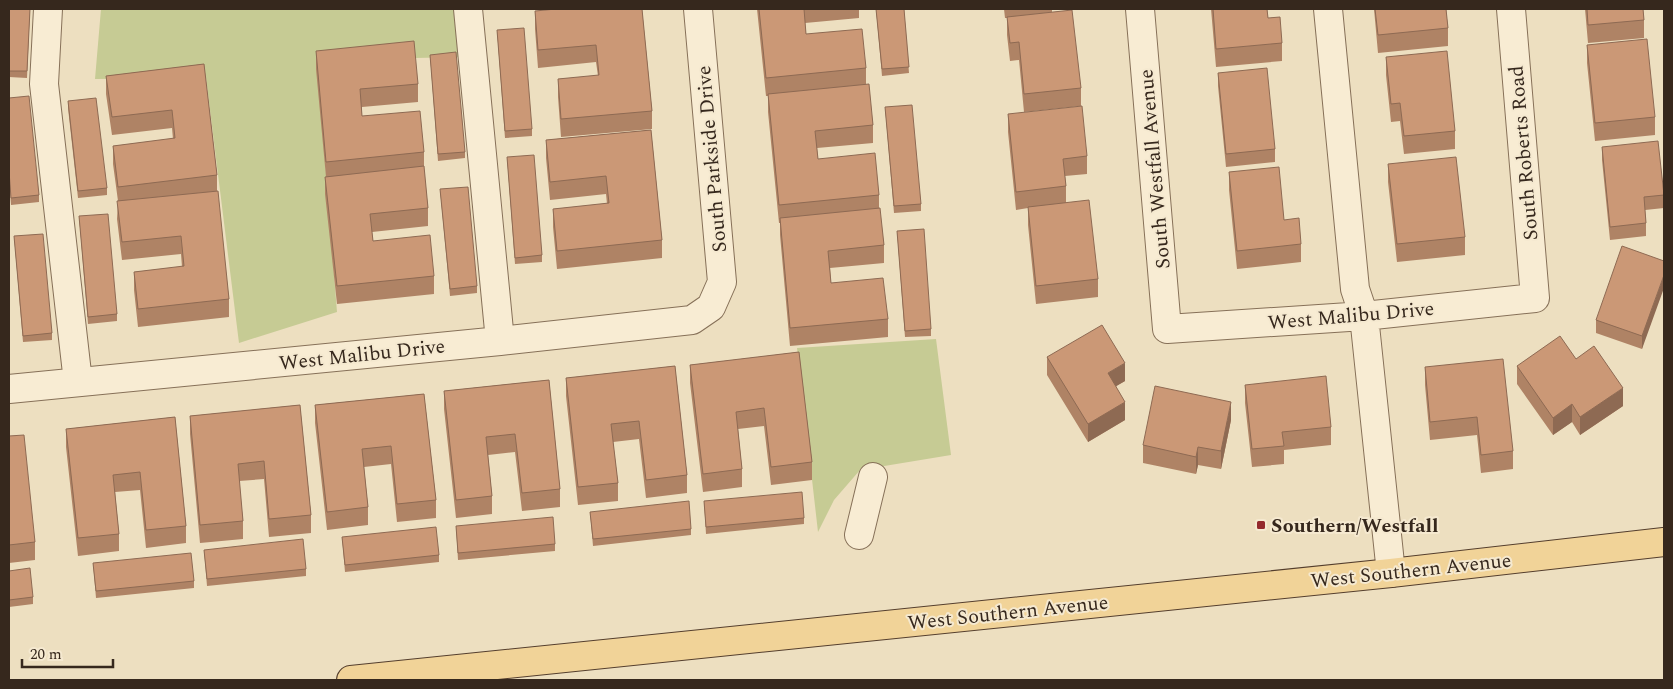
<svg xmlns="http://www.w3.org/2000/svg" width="1673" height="689" viewBox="0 0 1673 689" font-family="Spectral,serif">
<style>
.green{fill:#c6cb94}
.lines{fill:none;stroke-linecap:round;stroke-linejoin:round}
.minor-casing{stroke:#867058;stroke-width:30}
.major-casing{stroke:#543e2d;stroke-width:30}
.minor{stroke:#f8ecd3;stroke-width:28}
.major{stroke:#f1d398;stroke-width:28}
.wall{fill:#af8365}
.shaded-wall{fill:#8e6a53}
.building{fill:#cb9876;stroke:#8e6a53}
.poi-dot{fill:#94292c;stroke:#f5e9d0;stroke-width:2}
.labels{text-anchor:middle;stroke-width:4;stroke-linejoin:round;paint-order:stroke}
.street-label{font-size:20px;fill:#36281d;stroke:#f5e9d0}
.poi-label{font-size:20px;font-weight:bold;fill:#36281d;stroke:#f5e9d0;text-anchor:start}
</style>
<rect width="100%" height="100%" fill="#eddfc0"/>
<!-- green -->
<path class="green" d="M101 9H461L464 57 317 60 337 312 239 343 206 78 95 79Z
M936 339 951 455 860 470 834 500 818 532 797 348Z"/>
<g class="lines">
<!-- minor casing -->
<g class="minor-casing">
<path id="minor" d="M48 9 44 84 78 382
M468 9 500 341
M1140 9 1167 329 1364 316 1535 298 1511 9
M1328 9 1355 289 1364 316 1391 573
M9 389 500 341 692 320 711 307 722 282 698 9
M859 535 873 477"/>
</g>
<!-- major casing -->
<g class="major-casing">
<path id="major" d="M351 680 1391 573 1664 542"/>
</g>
<!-- minor -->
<use href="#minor" class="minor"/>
<!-- major -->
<use href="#major" class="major"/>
</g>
<!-- wall -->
<path class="wall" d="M9 9H30L27 78 9 77Z
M642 9 652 111V129L561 137 558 97V79L598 76 596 62 538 68 535 29V11Z
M757 9H859V18L805 23 806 34 866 68V85L873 125V143L817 148 818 159 879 195V208L884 245V263L830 268 831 283 888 319V337L790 346 780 235V223H779L768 112V96H766Z
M876 9H904L909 73 882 76Z
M1004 9H1052V13L1081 88V106L1024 112 1019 60 1010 61 1007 35V18H1005Z
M1211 9H1267L1268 18 1282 43V61L1216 67Z
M1374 9H1446L1448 28V46L1378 53Z
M1585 9H1643L1644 20V38L1588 43Z
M497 30 532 129V136L505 138Z
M1587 45 1655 117V135L1595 141 1587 63Z
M316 51 418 84V102L362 107V116L424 152V170L428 208V226L372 232 373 241 434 276V294L337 304 325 194V177H326L316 69Z
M430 55 465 152V158L438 161Z
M1386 57 1455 131V149L1404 154 1400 121 1391 122 1386 75Z
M204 64 217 175V191L229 299V317L138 327 134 290V272L182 267 181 254 122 260 117 219 118 201 113 164V146L173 139 172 128 112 135 106 94V76Z
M1218 73 1275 149V162L1226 167 1218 86Z
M9 98 39 195V202L11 205 9 178Z
M68 101 107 188V195L78 198 68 108Z
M885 107 921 204V211L894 213Z
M1008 114 1087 156V174L1065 176 1066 186V203L1098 279V297L1036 304 1028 225V208L1016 210 1008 132Z
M651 130 662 240V258L557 269 553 227V209L607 204 606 194 550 200 546 158V140Z
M1602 147 1664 195V208L1645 210 1646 223V236L1610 240 1602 160Z
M507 157 542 255V262L515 264Z
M1388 164 1465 237V255L1397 262 1388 182Z
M1229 172 1301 244V262L1237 269 1229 190Z
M440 189 477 286V293L450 296Z
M79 216 117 314V321L88 324Z
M897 231 931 329V336L905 337Z
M14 236 52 333V340L23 342Z
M1664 261 1642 349 1596 333V320Z
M9 314 10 324V342H9Z
M799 352 812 462V480L771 485 764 426 738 429 742 469V487L703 492 690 383V365Z
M1047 357 1125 381 1116 386 1125 420 1088 442 1047 375Z
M1576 359 1623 406 1580 435 1572 422 1553 435 1517 384V366Z
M675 366 687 475V493L646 498 639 439 613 442 618 483V501L578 505 566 396V378Z
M1425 367 1513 451V469L1481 473 1477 435 1430 440 1425 385Z
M549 380 560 489V507L522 511 515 452 488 455 492 496V514L456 518 444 409V391Z
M1245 385 1331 427V445L1284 450V464L1252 467 1245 403Z
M424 394 436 500V518L397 522 391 464 364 467 368 507V525L327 530 315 423V405Z
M300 405 311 515V533L269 537 264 479 239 481 243 521V539L200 543 190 434V416Z
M175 417 186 526V543L146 548 140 490 115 492 119 534V551L78 556 66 447V429Z
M1231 420 1221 469 1198 465 1196 474 1143 463V445Z
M9 436 35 542V560L9 563Z
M704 501 804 518V524L706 534Z
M590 512 691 529V535L593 546Z
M456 526 555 544V551L458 560Z
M342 537 439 555V562L345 572Z
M204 550 306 569V576L207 586Z
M93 563 194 581V588L96 598Z
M9 571 33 597V604L9 607Z"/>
<!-- shaded-wall -->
<path class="shaded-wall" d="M1664 275V288L1642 349V336Z
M1125 363V381L1108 391V373Z
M1623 388V406L1580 435V417Z
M1125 402V420L1088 442V424Z
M1231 402V420L1221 469V451Z
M1572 404V422L1553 435V418Z
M1198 447V465L1196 474V457Z"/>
<!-- building -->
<path class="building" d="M9 9H30L27 71H9Z
M556 9H642L652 111 561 119 558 79 599 75 596 45 538 50 535 11Z
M759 9H804L806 34 862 29 866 68 766 78Z
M876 9H904L909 67 882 69Z
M1213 9H1267L1268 18 1280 17 1282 43 1216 49Z
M1375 9H1446L1448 28 1378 35Z
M1587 9H1643L1644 20 1588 25Z
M1072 10 1081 88 1024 94 1019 42 1010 43 1007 17Z
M524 28 532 129 505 131 497 30Z
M1647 39 1655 117 1595 123 1587 45Z
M414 41 418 84 360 89 362 116 420 111 424 152 326 162 316 51Z
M1447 51 1455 131 1404 136 1400 103 1391 104 1386 57Z
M456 52 465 152 438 154 430 55Z
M204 64 217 175 118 187 113 146 175 138 172 110 112 117 106 76Z
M1267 68 1275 149 1226 154 1218 73Z
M869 84 873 125 815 131 818 159 875 153 879 195 779 205 768 94Z
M29 96 39 195 11 198 9 171V98Z
M96 98 107 188 78 191 68 101Z
M912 105 921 204 894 206 885 107Z
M1082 106 1087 156 1063 159 1066 186 1016 192 1008 114Z
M651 130 662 240 557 251 553 209 609 203 606 176 550 182 546 140Z
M1658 141 1664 195 1644 197 1646 223 1610 227 1602 147Z
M534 155 542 255 515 258 507 157Z
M1456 157 1465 237 1397 244 1388 164Z
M424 166 428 208 370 214 373 241 430 235 434 276 337 286 325 177Z
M1279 167 1284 220 1299 218 1301 244 1237 251 1229 172Z
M468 187 477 286 450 289 440 189Z
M218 191 229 299 138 309 134 272 184 266 181 236 122 242 117 201Z
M1089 200 1098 279 1036 286 1028 207Z
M880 208 884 245 828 251 831 283 883 278 888 319 790 328 780 218Z
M108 214 117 314 88 317 79 216Z
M924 229 931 329 905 331 897 231Z
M43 234 52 333 23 336 14 236Z
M1622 246 1664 261V275L1642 336 1596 320Z
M1102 325 1125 363 1108 373 1125 402 1088 424 1047 357Z
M1560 336 1576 359 1594 346 1623 388 1580 417 1572 404 1553 418 1517 366Z
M799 352 812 462 771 467 764 408 736 412 742 469 703 474 690 365Z
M1503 359 1513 451 1481 455 1477 417 1430 422 1425 367Z
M675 366 687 475 646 480 639 421 611 424 618 483 578 487 566 378Z
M1326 376 1331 427 1282 432 1284 446 1252 449 1245 385Z
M549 380 560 489 522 493 515 434 486 437 492 496 456 500 444 391Z
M1155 386 1231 402 1221 451 1198 447 1196 457 1143 445Z
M424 394 436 500 397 504 391 446 362 449 368 507 327 512 315 405Z
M300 405 311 515 269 519 264 461 238 464 243 521 200 525 190 416Z
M175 417 186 526 146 530 140 472 113 475 119 534 78 538 66 429Z
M24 435 35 542 9 545V436Z
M802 492 804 518 706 527 704 501Z
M689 501 691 529 593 539 590 512Z
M553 517 555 544 458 553 456 526Z
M436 527 439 555 345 565 342 537Z
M303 539 306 569 207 579 204 550Z
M191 553 194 581 96 591 93 563Z
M30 568 33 597 9 600V571Z"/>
<!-- markers -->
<rect class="poi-dot" x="1256" y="520" width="10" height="10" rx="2.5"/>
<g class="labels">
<!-- street labels -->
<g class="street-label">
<text transform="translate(1523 153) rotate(-95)" y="7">South Roberts Road</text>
<text transform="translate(711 159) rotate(-95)" y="7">South Parkside Drive</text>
<text transform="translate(1154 169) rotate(-95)" y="7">South Westfall Avenue</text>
<text transform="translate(1351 315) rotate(-5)" y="7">West Malibu Drive</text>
<text transform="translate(362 354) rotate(-6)" y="7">West Malibu Drive</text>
<text transform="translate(1411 570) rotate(-6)" y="7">West Southern Avenue</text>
<text transform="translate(1008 612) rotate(-6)" y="7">West Southern Avenue</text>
</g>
<!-- poi labels -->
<g class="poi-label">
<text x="1271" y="532">Southern/Westfall</text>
</g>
</g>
<!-- border -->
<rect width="1673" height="689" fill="none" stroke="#36281d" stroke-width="20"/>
<!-- scale -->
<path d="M22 659v8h91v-8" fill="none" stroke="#36281d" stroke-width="2.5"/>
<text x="30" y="659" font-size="15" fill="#36281d" stroke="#f5e9d0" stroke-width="4" paint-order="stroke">20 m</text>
</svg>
